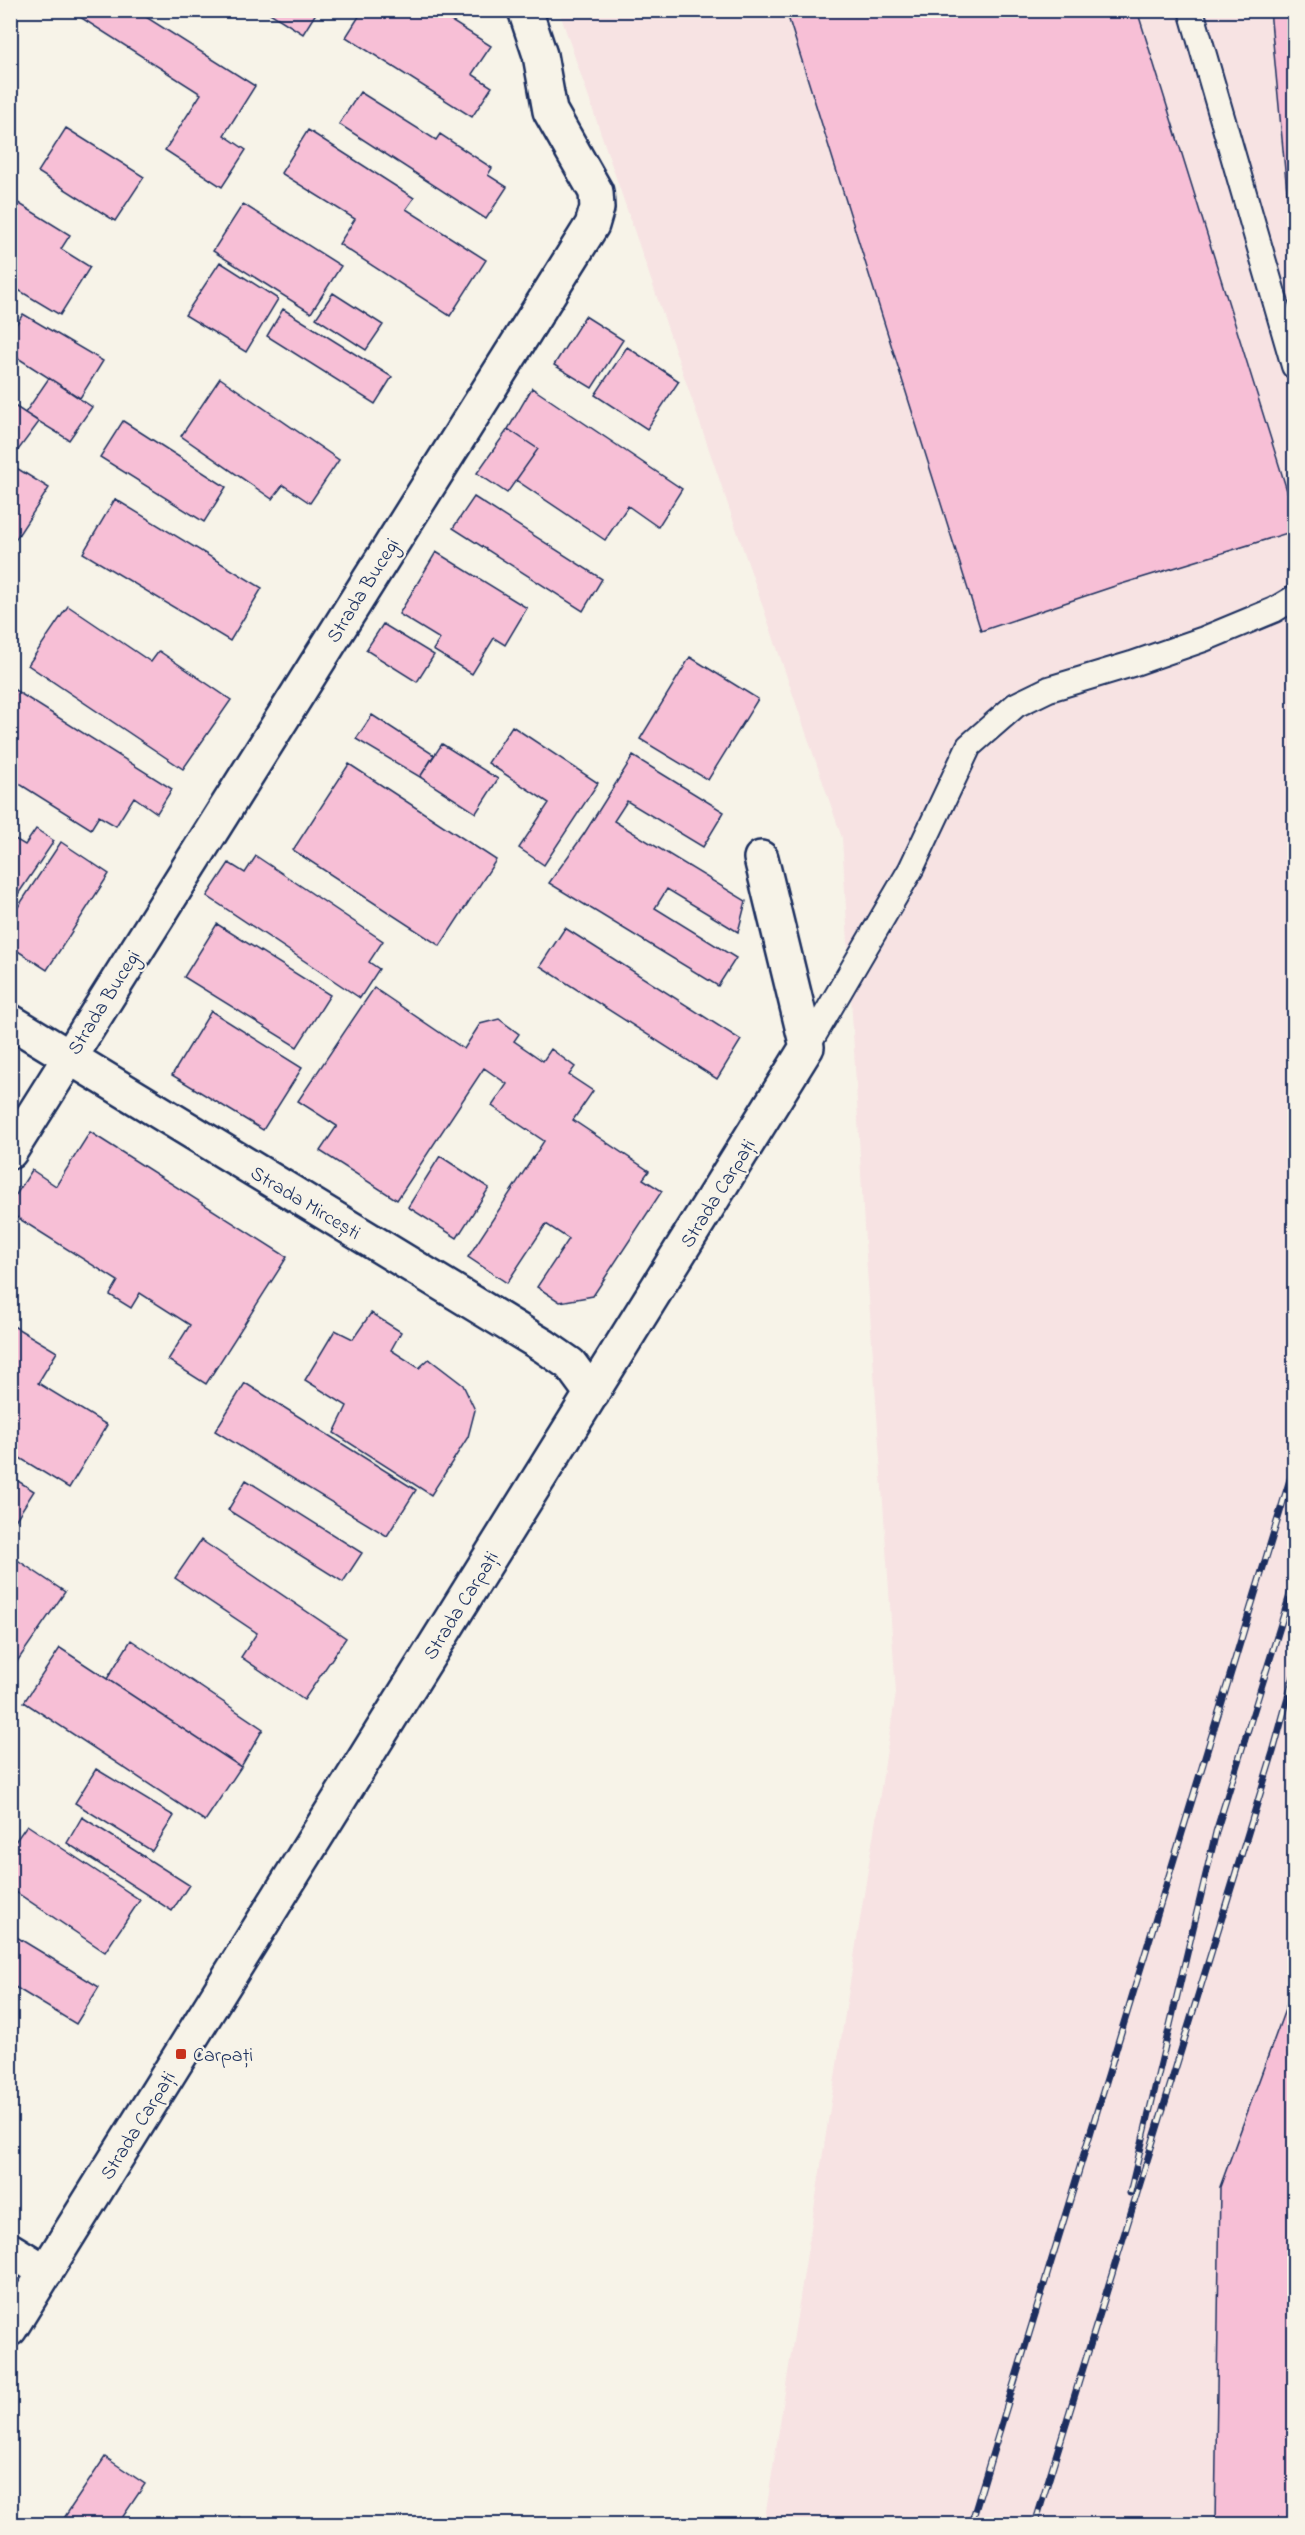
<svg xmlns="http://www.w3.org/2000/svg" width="1305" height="2535" viewBox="0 0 1305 2535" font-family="'Indie Flower',sans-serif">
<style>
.built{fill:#f7e3e3}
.building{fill:#f7bfd6;stroke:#1b2f5e;stroke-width:1.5}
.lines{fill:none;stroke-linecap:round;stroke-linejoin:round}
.service-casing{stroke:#1b2f5e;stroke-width:28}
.minor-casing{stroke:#1b2f5e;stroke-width:38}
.service{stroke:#f7f3e8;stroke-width:24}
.minor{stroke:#f7f3e8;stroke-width:33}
.rail-casing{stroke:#1b2f5e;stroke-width:7}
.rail{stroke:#f7f3e8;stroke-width:4.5;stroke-dasharray:14;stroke-linecap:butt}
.poi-dot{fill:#c8321e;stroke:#f7f3e8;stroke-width:2}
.labels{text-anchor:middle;stroke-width:4.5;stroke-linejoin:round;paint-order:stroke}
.street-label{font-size:20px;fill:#1b2f5e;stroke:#f7f3e8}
.poi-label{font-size:20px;fill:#1b2f5e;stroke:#f7f3e8;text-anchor:start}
</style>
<rect width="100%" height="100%" fill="#f7f3e8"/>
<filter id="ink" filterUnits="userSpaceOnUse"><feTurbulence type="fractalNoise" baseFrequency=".0167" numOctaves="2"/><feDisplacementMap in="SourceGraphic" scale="12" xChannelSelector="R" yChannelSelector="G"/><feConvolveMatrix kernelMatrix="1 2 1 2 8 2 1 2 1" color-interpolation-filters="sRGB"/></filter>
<g filter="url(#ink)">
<!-- built -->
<path class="built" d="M559 11H1294V2524H764L896 1693 864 1226 842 838Z"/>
<!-- building -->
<path class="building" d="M69 10H139L138 12 255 86 224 135 246 150 222 187 165 150 201 94Z
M265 10H318L303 34Z
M363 10H434L491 46 472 74 492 87 472 117 346 37Z
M786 10H1137L1294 513V531L1115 586 981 631Z
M1270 10H1294V267Z
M360 92 436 140 440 134 492 168 488 175 507 187 486 219 339 124Z
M66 128 144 177 115 221 38 172Z
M308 130 414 198 406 209 486 260 450 316 339 244 355 219 281 173Z
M10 198 70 235 61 249 90 267 60 315 10 285Z
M243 204 341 266 311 313 213 251Z
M220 262 278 299 246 352 185 315Z
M333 293 383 325 366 350 316 318Z
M283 309 392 377 375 404 267 336Z
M23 314 103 361 80 398 10 353V334Z
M585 316 623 340 592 388 554 365Z
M627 347 679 381 647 429 595 395Z
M10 353 18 359 10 369Z
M49 378 92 407 69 440 25 413Z
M220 378 339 460 310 503 283 485 272 499 181 436Z
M532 388 682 489 658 527 628 506 605 540 516 480 538 449 508 429Z
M10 403 39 422 10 461Z
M123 421 226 487 204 522 100 457Z
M508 429 538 449 507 493 477 473Z
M10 464 49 488 10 548Z
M474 497 602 579 583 611 453 528Z
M115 499 262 588 230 641 83 553Z
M436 552 527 608 505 645 494 638 472 674 433 650 440 639 399 614Z
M68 606 151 662 159 651 231 700 183 769 28 665Z
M383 624 434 655 417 682 366 650Z
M690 657 758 699 708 780 640 739Z
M10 687 172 789 157 813 134 797 116 826 99 816 91 829 10 778Z
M372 715 434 755 420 777 356 739Z
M512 726 598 783 544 865 519 848 549 803 488 763Z
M442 744 498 779 476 813 420 777Z
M633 756 724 812 703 847 627 801 614 821 746 901 738 932 667 889 655 908 736 958 718 986 549 883 584 834Z
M349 764 496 860 440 946 293 850Z
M36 829 54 841 10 906V836L25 845Z
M61 842 109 874 47 970 10 946V919Z
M256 856 383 941 369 962 379 969 360 998 207 896 229 863 245 873Z
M217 924 330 995 297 1047 184 977Z
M565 928 741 1040 717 1079 540 966Z
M374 988 464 1049 480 1024 499 1019 519 1034 514 1041 543 1061 551 1049 575 1067 569 1075 593 1091 573 1120 649 1171 643 1179 662 1191 593 1296 560 1302 537 1287 569 1239 546 1224 507 1283 468 1257 544 1141 492 1106 507 1084 484 1068 397 1200 320 1151 337 1126 298 1101Z
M211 1011 302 1068 263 1130 172 1075Z
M90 1132 287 1257 206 1384 168 1360 190 1325 140 1293 131 1308 110 1295 118 1281 10 1213V1204L32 1170 56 1186Z
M440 1156 489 1188 457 1238 408 1207Z
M371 1313 401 1332 391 1350 419 1368 429 1359 463 1385 475 1410 468 1437 431 1495 334 1433 347 1406 305 1380 335 1330 353 1339Z
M10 1324 57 1352 38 1383 107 1425 69 1488 10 1452Z
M245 1383 416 1490 387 1536 215 1431Z
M10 1476 34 1491 13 1524 10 1522Z
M246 1480 362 1553 343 1582 228 1510Z
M201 1540 346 1638 304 1700 241 1657 257 1633 175 1578Z
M10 1555 65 1592 16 1663 10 1659Z
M131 1640 263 1729 241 1767 107 1679Z
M60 1648 241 1767 205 1821 24 1702Z
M96 1769 174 1816 152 1851 75 1803Z
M82 1817 189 1885 172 1911 67 1843Z
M27 1825 140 1900 105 1952 10 1888V1849Z
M10 1933 99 1987 76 2024 10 1984Z
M1294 1985V2524H1215L1220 2187Z
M105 2457 145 2484 118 2524H60Z
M239 2517 251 2524H234Z"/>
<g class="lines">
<!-- service casing -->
<g class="service-casing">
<path id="service" d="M1191 10 1294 366
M807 1047 911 869 969 746 1016 705 1049 689 1132 664 1204 639 1274 610 1294 598"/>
</g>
<!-- minor casing -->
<g class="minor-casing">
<path id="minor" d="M10 1021 544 1346 570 1364 592 1394
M10 1152 592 225 597 208 596 192 550 111 540 55 525 10
M10 2250 46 2272
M10 2329 807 1047 761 858"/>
</g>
<!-- service -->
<use href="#service" class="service"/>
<!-- minor -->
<use href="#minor" class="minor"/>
<!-- rail casing -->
<g class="rail-casing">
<path id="rail" d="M1130 2193 1216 1832 1294 1582
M971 2524 1294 1466
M1035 2524 1273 1752 1294 1676"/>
</g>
<!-- rail -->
<use href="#rail" class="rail"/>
</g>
</g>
<!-- markers -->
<rect class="poi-dot" x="175" y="2048" width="12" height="12" rx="3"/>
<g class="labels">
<!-- street labels -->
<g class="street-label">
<text transform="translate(362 590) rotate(-58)" y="7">Strada Bucegi</text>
<text transform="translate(103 1002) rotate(-58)" y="7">Strada Bucegi</text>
<text transform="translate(717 1193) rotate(-58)" y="7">Strada Carpați</text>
<text transform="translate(306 1202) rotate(31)" y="7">Strada Mircești</text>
<text transform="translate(460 1605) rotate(-58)" y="7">Strada Carpați</text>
<text transform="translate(137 2125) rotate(-58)" y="7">Strada Carpați</text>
</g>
<!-- poi labels -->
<g class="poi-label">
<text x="193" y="2061">Carpați</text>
</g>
</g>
<!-- margin -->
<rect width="1305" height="2535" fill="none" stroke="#f7f3e8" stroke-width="36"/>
<rect x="18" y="18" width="1269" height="2499" fill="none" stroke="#1b2f5e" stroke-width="2" filter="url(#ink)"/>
</svg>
